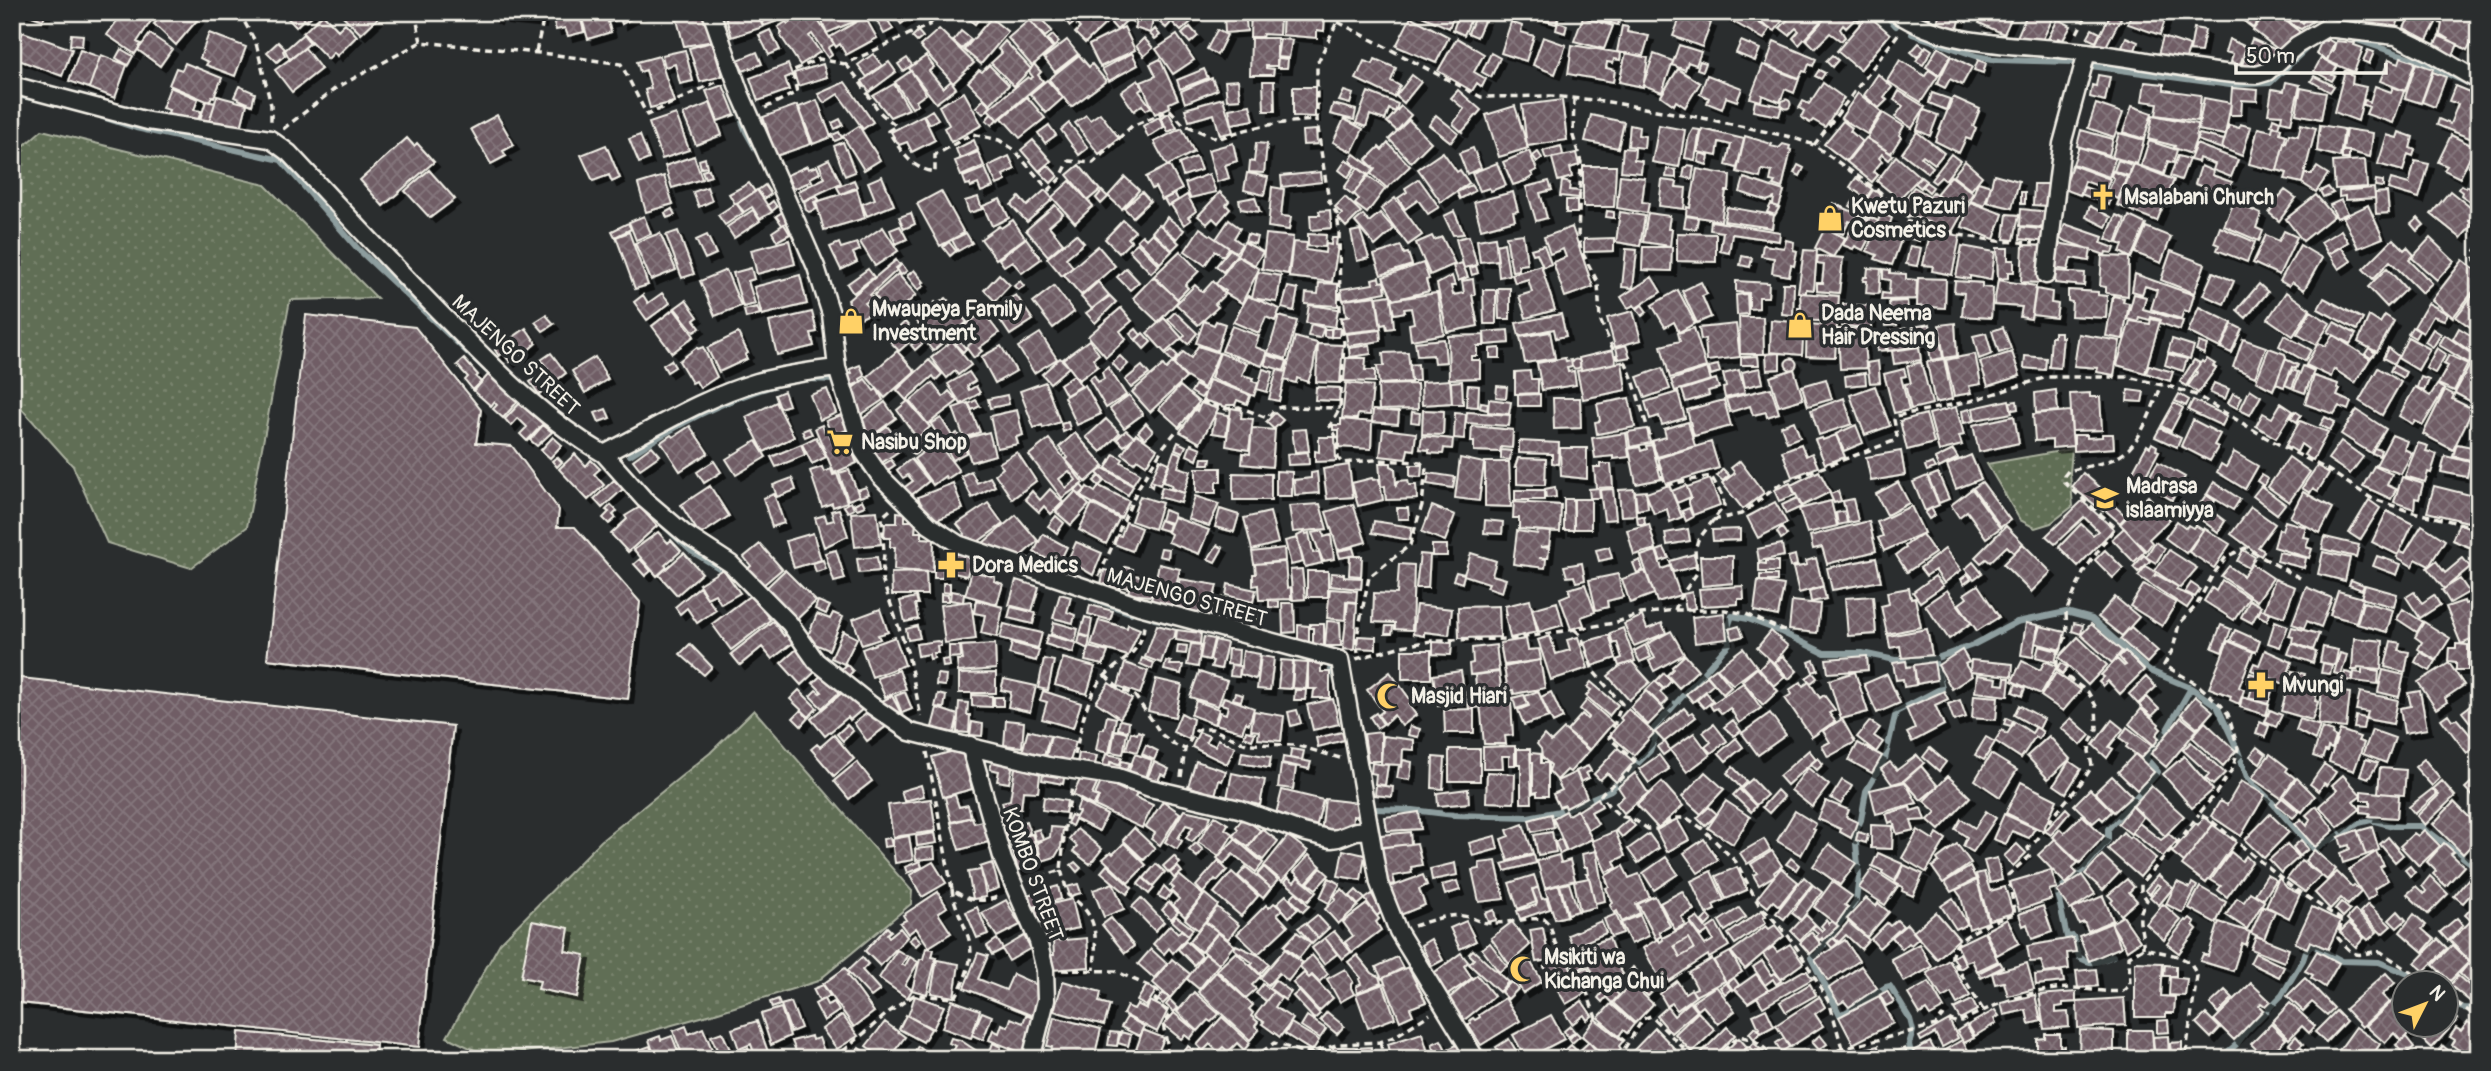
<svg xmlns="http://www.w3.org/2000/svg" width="2491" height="1071" viewBox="0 0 2491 1071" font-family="Pangolin,sans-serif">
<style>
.cemetery{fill:url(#cemetery-stones);stroke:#aab09e;stroke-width:2}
.park{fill:url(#park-dots);stroke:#aab09e;stroke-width:2}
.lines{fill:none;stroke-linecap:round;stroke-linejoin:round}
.stream{stroke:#8d9d9e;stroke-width:6}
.building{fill:url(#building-cross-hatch);stroke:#f4f1e8;stroke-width:2;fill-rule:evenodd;filter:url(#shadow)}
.minor-casing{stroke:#f4f1e8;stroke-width:21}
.path{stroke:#f4f1e8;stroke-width:3.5;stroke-dasharray:7 5;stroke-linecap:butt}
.minor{stroke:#2a2d2e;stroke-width:16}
.labels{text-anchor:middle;stroke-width:7;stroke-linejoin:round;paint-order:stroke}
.poi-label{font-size:21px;font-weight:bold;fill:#f4f1e8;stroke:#2a2d2e;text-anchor:start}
.street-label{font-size:21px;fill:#f4f1e8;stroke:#2a2d2e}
</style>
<defs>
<pattern id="cemetery-stones" width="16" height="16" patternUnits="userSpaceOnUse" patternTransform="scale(1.75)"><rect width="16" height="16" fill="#616e55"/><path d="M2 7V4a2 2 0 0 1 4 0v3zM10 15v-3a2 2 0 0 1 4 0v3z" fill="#78836d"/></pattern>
<pattern id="park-dots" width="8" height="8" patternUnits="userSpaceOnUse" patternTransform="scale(1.75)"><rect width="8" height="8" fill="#616e55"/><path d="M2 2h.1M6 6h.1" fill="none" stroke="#78836d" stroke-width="1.8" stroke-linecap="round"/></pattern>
<pattern id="building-cross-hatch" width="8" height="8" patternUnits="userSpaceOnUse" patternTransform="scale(1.75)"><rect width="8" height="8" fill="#6f5d65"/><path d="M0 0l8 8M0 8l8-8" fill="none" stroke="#84757b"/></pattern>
<filter id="shadow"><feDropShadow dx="5" dy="5" stdDeviation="0" flood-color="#0009"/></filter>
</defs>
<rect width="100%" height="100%" fill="#2a2d2e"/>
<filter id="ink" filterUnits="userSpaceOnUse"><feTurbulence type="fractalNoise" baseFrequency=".0143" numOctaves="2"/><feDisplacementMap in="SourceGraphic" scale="14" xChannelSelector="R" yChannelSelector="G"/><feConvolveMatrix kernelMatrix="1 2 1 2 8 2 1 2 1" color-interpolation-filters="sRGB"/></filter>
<g filter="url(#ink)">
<!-- cemetery -->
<path class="cemetery" d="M1222 597 1260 608 1258 619 1221 612Z"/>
<!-- park -->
<path class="park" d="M42 130 265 185 377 298 290 300 247 527 191 568 107 543 73 466 12 398V156Z
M2072 449 2070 473 2073 506 2051 523 2035 528 2020 520 1987 464Z
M754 710 912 891 911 904 818 981 712 1014 611 1042 487 1056 447 1037 500 943 601 841 710 753Z"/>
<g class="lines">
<!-- stream -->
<path class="stream" d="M1883 12 1896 26
M1912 34 1976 56 1998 60 2075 62
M2351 38 2420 61 2474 86
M2091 66 2230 85 2270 83 2310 45
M731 92 746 132 759 155
M12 94 31 98
M102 117 136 128 281 160 358 249 500 383
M807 379 836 380V382
M539 418 558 433
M630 455C678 424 721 401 776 385
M859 456 863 466 872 476
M663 525 691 551 732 576
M1088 597 1131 613
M1154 619 1168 621
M1324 663 1329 664 1338 688
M1372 809 1413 810 1454 815 1528 817 1565 810 1611 790 1650 751 1656 736 1654 728 1729 644 1728 627 1732 616 1748 619 1777 630 1824 653H1862L1895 660 1934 659 1973 645 2017 622 2066 612 2092 619 2148 670 2191 688 2217 706 2238 751 2247 777 2269 799 2314 850 2359 823 2371 820 2393 826H2421L2479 869
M2113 956C2099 962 2092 966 2079 957L2073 936 2067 937 2057 891 2083 870 2108 840V829L2158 772 2145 757 2165 733 2191 688
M2446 1001C2456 1006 2468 1013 2479 1004
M1912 1059 1909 1044 1913 1031 1910 1019 1890 986 1886 987 1840 1015 1811 958 1816 956 1856 901 1859 876 1855 833 1861 820 1866 791 1885 759 1896 712 1942 688 1934 659
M2219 1059 2237 1044 2246 1032 2282 995 2303 960 2306 951 2312 945 2342 961 2379 962 2413 976 2422 984"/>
</g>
<!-- building -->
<path class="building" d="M21 12H46L43 20Z
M123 12H145L153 18 137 42 141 44 135 54 107 35Z
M165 12H204L176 45 154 24Z
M282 12H316L306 21 304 19 296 27Z
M339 12H378L381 15 361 34Z
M487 12H500L496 20 486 14Z
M504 12H543L541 23 503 19Z
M551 12H579L584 32 568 36 565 28 556 30Z
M580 12H613L616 20 608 22 611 32 588 39Z
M618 12H643L622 24Z
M690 12H705L714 41 684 46 676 16Z
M724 12H756L763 27 732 37Z
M758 12H802L764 26Z
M812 12 834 44 828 48 832 55 828 58 812 34 809 36 820 52 800 65 780 35 782 33 778 27 786 22 788 24 800 14H803L805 16Z
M818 12H866L867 16 827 33Z
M872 12H883L893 29 884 34Z
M896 12H917L901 24 894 14Z
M959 12H978L982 15 975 24Z
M1035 12 1052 31 1045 37 1023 13Z
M1059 12H1088L1070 26Z
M1090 12H1114L1116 14 1085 43 1075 33 1080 28 1077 25Z
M1122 12H1141L1133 22Z
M1158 12H1181L1166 28 1156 19 1161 15Z
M1184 12H1202L1181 31 1173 23Z
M1224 12H1245L1247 31 1225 33Z
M1251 12H1280L1279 35 1263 34 1262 37H1250Z
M1283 12 1325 15 1324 31 1317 30V38L1282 35Z
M1413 12H1455L1449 28Z
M1460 12H1474L1464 35 1453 30Z
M1477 12H1488L1477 37 1468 33Z
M1530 12H1560L1556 24 1529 16Z
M1723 12H1739L1770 29 1764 39 1721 15Z
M1750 12H1788L1775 31 1749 14Z
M1795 12H1829L1799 45 1793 38 1799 31 1796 28 1789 35 1780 28Z
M1831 12 1866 13 1859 21 1856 18 1846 28 1843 25 1840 29 1845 37 1841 41 1830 33 1815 48 1806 39Z
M1904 12H1919L1930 18 1925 27Z
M1940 12H1962L1958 28 1937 23Z
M1984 12H2014L2004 34 1979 23Z
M2028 12H2040L2053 18 2039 47 2017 37Z
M2132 12H2150L2166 17 2160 35 2128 24Z
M2232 12H2265L2253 28Z
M2267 12H2274L2300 32 2279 50 2253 30Z
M2280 12H2294L2303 23 2307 17 2313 21 2301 29 2294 26Z
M2331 12H2361L2353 28 2330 16Z
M2364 12H2402L2393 35 2361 21Z
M2412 12H2430L2439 17 2427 40 2404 28Z
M2447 12H2457L2479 24V29L2467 50 2440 34 2442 24 2440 23Z
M1120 13 1127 20 1117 30 1110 22Z
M1682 13 1711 23 1702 47 1673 36Z
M2111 13 2121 18 2105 48 2096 43Z
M323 14 338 30 345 23 357 36 337 56 334 52 328 59 303 33Z
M1603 14 1612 16 1610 23 1601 21Z
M1613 14 1620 17 1618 25 1611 23Z
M1868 15 1890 34 1860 70 1837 51Z
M865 17 877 38 846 55 840 44 836 47 830 37Z
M1138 17 1153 21 1150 33 1135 28Z
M1411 17 1449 37 1436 63 1396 46Z
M1583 17 1613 26 1604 49 1574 41Z
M991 18 1008 32 981 64 964 50Z
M2058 19 2071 26 2063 40 2058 38 2056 42 2048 39Z
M1029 20 1053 48 1032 66 1008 38Z
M1511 22 1522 26 1521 32 1534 36 1526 61 1501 53Z
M1558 22 1567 25 1565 33 1556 30Z
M1622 26 1628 27 1627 32 1649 36 1643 56 1617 52Z
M1124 27 1135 50 1100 67 1089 45Z
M1190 27 1198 36 1190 43 1182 34Z
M2194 28 2205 30 2201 52 2190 51Z
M939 29 974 63 953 83 920 46Z
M1155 29 1160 35 1155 39 1150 34Z
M2092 29 2100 33 2096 42 2087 38Z
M770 30 780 50 769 55 759 35Z
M1217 30 1227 35 1217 55 1207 49Z
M918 31 923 37 917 42 912 37Z
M961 31 971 39 962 49 953 41Z
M23 32 72 49 62 76 13 58Z
M209 33 246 47 235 76 206 65 208 62 200 58Z
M71 34 83 35 82 46 70 45Z
M150 34 172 49 160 66 138 50Z
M303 34 310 43 290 60 285 50Z
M1053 35 1059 42 1054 47 1048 39Z
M1177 35 1194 60 1173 74 1156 49Z
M2439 36 2458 44 2451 60 2433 48Z
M1543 37 1566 45 1555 74 1533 65Z
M2126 37 2138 42 2133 55 2121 50Z
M2163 37 2190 46 2183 67 2157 58Z
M1144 38 1153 48 1144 56 1136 46Z
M1251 38H1277V66H1266V68L1274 69 1273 75H1250Z
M1457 38 1484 54 1474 72 1486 79 1482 87 1477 83 1472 91 1438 71Z
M1280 39 1292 40 1289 58 1277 57Z
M2229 39 2246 47 2240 65 2231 62 2233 54 2225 52Z
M2252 39 2274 49 2280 53 2267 66 2263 65 2261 68 2253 64 2251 69 2242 65Z
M2327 39 2334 43 2327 60 2316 54 2322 40 2326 41Z
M1067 40 1078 54 1055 72 1044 58Z
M1005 41 1031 69 1014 86 991 63 1002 53 998 49Z
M1741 41 1760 49 1755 61 1736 53Z
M1774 41 1816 59 1813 66 1809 64 1806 72 1803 71 1799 78 1766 65Z
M2336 41 2355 43 2354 45 2363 48 2354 72 2327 61 2331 51 2333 52Z
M278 42 285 49 283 51 285 55 277 62 267 52Z
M712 42 722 76 700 82 689 48Z
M1919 43 1925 48 1917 57 1911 52Z
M1572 45 1621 53 1620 60 1614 59 1613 63 1607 62 1606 68 1615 70 1613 82 1568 74Z
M1679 45 1701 52 1696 65 1688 62 1685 70 1672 65Z
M1926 46 1932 50 1923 65 1916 61Z
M1938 47 1951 55 1939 75 1926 67Z
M305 48 321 69 292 92 275 70Z
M121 49 133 56 128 65 116 58Z
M80 50 100 57 89 88 69 81Z
M685 50 693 81 680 84 675 64 665 67 662 55Z
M2368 50 2374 52 2369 64 2363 61Z
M757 52 762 64 743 71 738 60Z
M1132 53 1138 65 1109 81 1102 69Z
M1491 53 1500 58 1491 77 1482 72Z
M1626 53 1648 58 1643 87 1619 82Z
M873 54 882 65 867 77 858 65Z
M1654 54 1673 61 1662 92 1643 85Z
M101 55 127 65 115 98 89 88Z
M1079 55 1089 67 1092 64 1106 81 1071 107 1049 79Z
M1832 55 1838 60 1832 67 1826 61Z
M659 56 674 102 650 108 645 90 651 88 646 70 640 72 637 62Z
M926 56 934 67 929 71 943 88 951 81 956 88 936 103 909 68Z
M1951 56 1972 67 1962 85 1950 79 1945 88 1937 84Z
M2401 57 2415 62 2405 91 2380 81 2389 59 2399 63Z
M907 58 912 65 903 71 898 64Z
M1278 58 1288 59 1287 68H1277Z
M2321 58 2337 67 2332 75 2335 76 2332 81 2314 71Z
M1160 59 1178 99 1169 103 1170 107 1155 114 1141 82 1156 76 1150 64Z
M1375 59 1396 68 1391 81 1400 86 1394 97 1356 79 1364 61 1373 64Z
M1900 60 1925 76 1929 70 1938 76 1921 102 1887 81Z
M1978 60 1986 63 1983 73 1974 70Z
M2476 60 2479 61 2476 73 2471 68Z
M1700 61 1706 63 1703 71 1697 69Z
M889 62 896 72 869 92 862 81Z
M185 63 222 78 214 97 212 96 209 102 169 85 176 68 182 70Z
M2416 63 2433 69 2421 103 2405 98Z
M788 64 792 75 785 78 789 90 758 101 750 78Z
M823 64 827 77 798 86 794 73Z
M1034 64 1041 72 1038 75 1043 81 998 120 988 109 1028 77 1030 79 1033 77 1029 72Z
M989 65 1009 85 990 104 968 82 979 70 982 72Z
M1763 65 1799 79 1794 93 1785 89 1780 102 1762 95 1761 101 1750 98Z
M1204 69 1208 78 1180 89 1177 80Z
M1678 69 1700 83 1685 107 1676 101 1674 105 1661 96Z
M1819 70 1825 73 1821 79 1815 76Z
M2345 70 2351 72 2350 75 2353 76 2352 84 2366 87 2358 121 2334 112Z
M911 71 926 94 916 101 918 104 912 108 895 82Z
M2433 72 2446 77 2435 107 2422 102Z
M1878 74 1892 87 1884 97 1887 100 1879 108 1864 95Z
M1412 75 1421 82 1404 103 1396 96Z
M1707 75 1742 88 1737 101 1726 97 1722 109 1707 103 1709 98 1700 94Z
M2098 75 2110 77 2105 101 2090 97 2092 85 2096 86Z
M2314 76 2334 86 2330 92 2311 81Z
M1212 78 1217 90 1185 103 1181 91Z
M1047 80 1063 98 1046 113 1030 94Z
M1138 80 1143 88 1139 91 1151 107 1146 110 1142 105 1134 111 1121 92Z
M1238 80 1240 99 1227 100 1225 81Z
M1263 81H1274L1275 111H1264Z
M845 82 873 122 863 129 838 94 824 103 818 94Z
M2145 82 2164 84V90L2201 95 2198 121 2156 115 2158 103 2142 101Z
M2286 82 2300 85 2291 123 2281 121 2282 115 2268 114 2272 89 2284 91Z
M1823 83 1844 98 1825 127 1813 120 1810 123 1801 117 1804 111 1799 108 1803 101 1809 104Z
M894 84 909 109 890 117 873 96Z
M723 85 735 115 718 121 706 91Z
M239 86 255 93 252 105 234 97Z
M2375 86 2391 92 2393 87 2404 91 2393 123 2366 114 2369 107 2363 104 2365 100 2370 102Z
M2455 86 2479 96 2477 141 2437 125 2439 119 2450 124 2458 104 2449 101Z
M170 87 198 99 194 110 201 111 196 126 168 114 169 110 162 108Z
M1293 87H1315V117L1293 116Z
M2232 88 2258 90 2257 101 2242 100 2241 115H2230Z
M2301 88 2326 93 2321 119 2296 114Z
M1458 90 1481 110 1462 132 1453 124 1464 109 1451 98Z
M1344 91 1353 94 1350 104 1339 101Z
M1899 91 1925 107 1912 128 1895 117 1903 106 1894 100Z
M964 92 982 125 951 142 944 128 949 125 939 106Z
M1368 92 1398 104 1395 112 1389 109 1385 120 1370 115 1366 127 1356 123Z
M1858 93 1882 112 1867 134 1841 118Z
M1932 93 1950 99 1946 110 1929 103Z
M217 96 247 104 240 132 209 123Z
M1027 97 1045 118 1020 138 1002 118Z
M1953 97 1980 109 1973 126 1976 128 1971 140 1966 138 1959 153 1935 141Z
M1223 98 1233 132 1220 135 1214 114 1189 121 1185 109Z
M2204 98 2231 103 2225 135 2198 130Z
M984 99 991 107 983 114 976 107Z
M1781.5 104a4.5 4.5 0 1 1 9 0a4.5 4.5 0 1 1-9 0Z
M817 100 831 137 813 144 799 107Z
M1562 100 1567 140 1527 146 1522 105Z
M206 101 215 103 209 122 200 120Z
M1755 101 1782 106 1779 116 1753 111Z
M710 103 722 135 696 145 683 114Z
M1333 104 1356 110 1354 120 1330 114Z
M2096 104 2123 113 2114 137 2088 128Z
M797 105 811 144 776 156 763 117Z
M1250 105 1254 120 1232 124 1229 109Z
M1401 106 1411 115 1397 131 1387 122Z
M1515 106 1528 148 1499 157 1486 115Z
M2132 106 2152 113 2144 139 2123 132Z
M932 110 938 119 929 124 924 115Z
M1924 110 1938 115 1930 136 1917 130Z
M1100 113 1119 138 1099 154 1075 123 1086 115 1090 120Z
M1169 113 1177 128 1168 132 1161 117Z
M1883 113 1904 126 1899 135 1901 137 1891 153 1867 138Z
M676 114 689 150 662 159 649 123Z
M991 114 997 119 992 125 986 120Z
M497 115 514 145 503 151 506 156 491 164 471 129Z
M923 115 935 140 912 152 907 142 899 145 891 132Z
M1436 115 1458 133 1451 142 1429 125Z
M1591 115 1624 122 1618 148 1585 141Z
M2153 115 2197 124 2196 139 2191 154 2174 148 2175 146 2148 139Z
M1159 117 1164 127 1148 137 1143 126Z
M2273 118 2280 121 2278 127 2271 125Z
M840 119 843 125 835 129 832 123Z
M1344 119 1363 129 1352 152 1333 142Z
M1409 120 1431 142 1411 162 1389 139Z
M1843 121 1852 128 1850 131 1862 141 1846 161 1824 144Z
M1069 123 1088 148 1079 155 1061 130Z
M2240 124 2251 127 2242 156 2222 148 2229 125 2239 128Z
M2301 124 2316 128 2302 183 2285 179 2287 173 2277 170 2284 142 2286 143 2289 134 2298 136Z
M1049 125 1056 135 1045 143 1038 133Z
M1630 125 1639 127 1638 135 1645 136 1644 148 1628 146Z
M1659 125 1685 130 1679 167 1652 162Z
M2320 125 2344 129 2340 157 2317 151Z
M859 126 880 160 864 170 843 136Z
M2273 126 2281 128 2280 133 2286 135 2277 171 2249 164 2258 128 2272 131Z
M1182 128 1194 152 1167 166 1154 142Z
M1693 129 1700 130 1695 160 1685 158 1689 136Z
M1702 129 1744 139 1737 168 1726 165 1731 145 1719 142 1717 156 1698 152Z
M2346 129 2373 133 2370 157 2343 150Z
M1316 130 1317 144 1303 145 1302 131Z
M2081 130 2113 139 2109 155 2077 146Z
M839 132 842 138 835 141 832 135Z
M1917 132 1944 153 1935 164 1923 155 1921 157 1933 167 1928 173 1902 153Z
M2399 132 2413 137 2410 148 2415 150 2413 156 2408 154 2403 171 2378 164 2387 135 2397 138Z
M2119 133 2144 140 2137 164 2112 157Z
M2199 134 2224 140 2222 149 2197 140Z
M640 135 649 159 639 163 629 139Z
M2451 135 2475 147 2460 178 2444 170 2447 166 2438 162Z
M1745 136 1772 144 1771 146 1779 148 1783 144 1790 146 1789 149 1791 150 1782 188 1773 185 1775 182 1770 181 1772 172 1762 170 1760 178 1737 172Z
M407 138 414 146 417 143 434 162 383 206 360 180Z
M1866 138 1893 155 1889 160 1882 154 1879 158 1882 161 1873 172 1878 175 1872 182 1847 162Z
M974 140 978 150 960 159 956 149Z
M1033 140 1051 161 1039 171 1021 150Z
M2149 141 2177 150 2173 163 2168 161 2164 174 2141 166Z
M843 142 855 172 845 176 834 146Z
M1233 143 1237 161 1225 165 1229 178 1217 182 1208 150Z
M1256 143 1267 144 1264 173 1249 172 1250 161 1254 162Z
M1388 143 1410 166 1387 188 1371 174 1375 169 1366 160 1379 147 1382 150Z
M2196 144 2238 160 2231 177 2213 170 2215 164 2199 158 2198 162 2190 160Z
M606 145 620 178 612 182 609 175 593 181 581 155Z
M1561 146 1563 155 1546 159 1543 151Z
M2079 147 2115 159 2109 177 2073 164Z
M1473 148 1481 168 1467 174 1459 153Z
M1623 148 1635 149 1634 160 1642 161 1641 173 1621 171Z
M1529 151 1537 170 1531 173 1533 176 1525 181 1513 185 1503 162Z
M2342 151H2349V159H2342Z
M978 152 984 166 961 176 955 161Z
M1443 152 1457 172 1460 170 1469 183 1441 202 1418 169Z
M1538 152 1542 158 1537 162 1533 156Z
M1576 153 1579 165 1570 168 1572 177 1558 181 1552 158Z
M1700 153 1709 156 1707 165 1698 162Z
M1354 154 1374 169 1369 175 1354 165 1350 160Z
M1951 154 1960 161 1945 180 1941 177 1935 183 1931 180Z
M694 156 702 179 672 188 665 166Z
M1009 156 1015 169 1003 175 1006 181 997 185 988 166Z
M1896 156 1920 177 1899 199 1877 181Z
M2178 156 2189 159 2181 180 2170 176Z
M2475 156 2479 158V172L2469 166Z
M1196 157 1201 170 1183 176 1179 164Z
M705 158 707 167 701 168 699 160Z
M829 159 841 183 803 201 798 191 825 178 819 164Z
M1346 160 1355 167 1348 177 1339 170Z
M2118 160 2132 165 2129 176 2114 171Z
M2365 160 2367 187 2335 189 2333 162Z
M1965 161 1982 176 1971 190 1953 176Z
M2415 161 2429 164 2419 198 2388 189 2391 179 2409 184Z
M1497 163 1506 185 1491 191 1489 188 1480 191 1472 173Z
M2134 164 2174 180 2157 221 2117 205Z
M1048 165 1058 176 1051 183 1040 172Z
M1079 165 1100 190 1088 200 1067 175Z
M1169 165 1182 189 1162 200 1155 187 1152 189 1146 177Z
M1688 165 1694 166 1692 179 1683 177 1685 167H1687Z
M1798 165 1804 168 1800 176 1794 173Z
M2072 165 2110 179 2106 189 2085 181 2080 195 2064 189Z
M807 166 808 169 817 166 820 173 810 178 812 181 793 189 787 175Z
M1583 166H1616L1614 207H1583Z
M2201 166 2213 171 2212 175 2232 182 2227 195 2195 184Z
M2317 167 2328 174 2316 192 2302 183 2305 174H2312Z
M985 168 993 187 981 192 978 184 971 187 970 184 966 185 963 177Z
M1358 168 1367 175 1353 195 1344 188Z
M709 169 711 176 705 178 702 171Z
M1667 169 1676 170V178L1666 177Z
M1697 169 1730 175 1729 191H1726L1721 221 1686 215 1687 207 1690 208Z
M429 170 455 199 430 218 405 191Z
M2113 171 2127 177 2118 199 2107 194 2114 178 2111 176Z
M1321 172 1322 182 1282 187 1281 176Z
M1247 173 1268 177 1264 195 1244 190Z
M1209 174 1216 192 1190 198 1185 183Z
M1994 174 2019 181 2012 208 1987 202Z
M1620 175 1645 178 1642 202 1649 203 1647 213 1617 208Z
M664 176 673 204 646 212 638 184Z
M882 176 894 205 867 216 862 204 875 199 868 182Z
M1368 176 1385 189 1367 213 1355 204 1359 199 1354 194Z
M1951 176 1973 193 1960 213 1936 194Z
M1125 177 1139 190 1122 209 1108 196Z
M1921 177 1926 181 1921 188 1915 183Z
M1744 178 1784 191 1779 207 1773 205 1774 198 1767 201 1740 192Z
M1856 178 1872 189 1866 198 1850 187Z
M1419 179 1439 207 1428 214 1418 200 1405 209 1398 198 1407 192 1405 188Z
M854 180 857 187 841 194 837 187Z
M1662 180 1677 182 1676 187 1686 188 1684 209 1659 206Z
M2376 180 2383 181V187L2375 186Z
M1070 181 1093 206 1075 223 1052 197Z
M1549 181 1552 190 1540 193 1547 218 1536 221 1526 187Z
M1562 181 1570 183 1569 190 1580 191 1579 198 1560 196Z
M1926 182 1933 187 1929 192 1922 186Z
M1978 182 1991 186 1984 206 1971 201Z
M749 183 755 192 735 204 729 194Z
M2034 184H2051L2050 206 2033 205Z
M765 185 771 194 764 199 758 190Z
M1471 185 1475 191 1460 199 1457 192Z
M2461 185 2466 188 2467 186 2479 195V208L2461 195 2462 192 2458 189Z
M707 187 712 201 699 207 693 192Z
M1272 187 1284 189 1281 216 1291 217 1289 230 1268 227Z
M1914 187 1928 195 1911 217 1899 207Z
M2084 187 2111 197 2109 205 2081 194Z
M2328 187 2333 193 2323 197 2320 191Z
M2374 188 2375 198 2345 200V196L2339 197V191Z
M857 189 865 218 824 230 816 202Z
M757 190 772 212 760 219 752 207 744 212 737 204Z
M1045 190 1053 199 1027 222 1011 205 1019 197 1027 206Z
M1873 190 1881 195 1874 204 1867 199Z
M2285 190 2296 198 2279 221 2269 213 2273 207 2269 204 2275 194 2279 197Z
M941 191 964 233 940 246 917 204Z
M1102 191 1108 197 1101 204 1096 198Z
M2450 191 2476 212 2469 221 2473 224 2461 238 2431 214Z
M1142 192 1150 201 1133 217 1124 208Z
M1220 192 1229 201 1226 205 1230 209 1218 223 1213 218 1207 224 1198 216Z
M1513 192 1518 211 1513 212 1515 220 1481 229 1474 202Z
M1933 192 1941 200 1938 203 1929 197Z
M2021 192H2025V204H2021Z
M2387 192 2389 213 2376 214 2375 193Z
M1175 194 1178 200 1168 206 1164 199Z
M1187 195 1196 211 1188 217 1191 220 1184 225 1171 205Z
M2316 195 2334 216 2303 241 2286 219Z
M817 196 819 200 814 202 817 209 809 212 806 210 804 201Z
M978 197 982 209 969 213 965 201Z
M1255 197 1260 212 1241 209 1239 200Z
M1345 197 1361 212 1346 227 1338 218 1342 214 1335 207Z
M1856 197 1873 208 1867 218 1850 206Z
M1395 198 1422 235 1408 245 1381 209Z
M1000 199 1009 218 992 226 983 206Z
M1930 199 1961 216 1952 232 1913 216 1918 210 1925 215Z
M1566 200H1577V213H1566Z
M2341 200 2348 213 2337 218 2330 205Z
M773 201 777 207 772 211 768 205Z
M1970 202 2003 214 1994 239 1962 227Z
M2234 202 2261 214 2256 228 2263 231 2259 241 2224 226Z
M736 203 743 213 725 225 718 215Z
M1833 203 1858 214 1854 223 1849 221 1843 234 1823 226Z
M1771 204 1779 208 1775 215 1767 212Z
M1055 205 1063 214 1049 226 1063 243 1048 256 1026 230Z
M2368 205 2383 238 2358 248 2343 217Z
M2090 206 2111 217 2106 227 2086 217Z
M1727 207 1774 215 1772 228 1724 221Z
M672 209 675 215 667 218 665 213Z
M2021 209 2049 212 2048 228 2020 226Z
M753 210 760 221 734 238 727 227Z
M1330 210 1331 228 1311 230 1310 215H1320L1319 211Z
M784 211 790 220 782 225 776 216Z
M1454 211 1464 234 1453 235 1444 216Z
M1607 211 1614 212V218L1606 217Z
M1620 212 1645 216 1640 246 1616 242Z
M911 213 915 224 904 229 899 217Z
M1380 213 1394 229 1375 246 1355 222 1363 215 1369 222Z
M1648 213 1670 216 1668 229H1672L1670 246 1643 242Z
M1881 213 1892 218 1889 226 1904 232 1892 265 1875 259 1877 255 1867 251Z
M2007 214 2019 215 2014 240 2004 239Z
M1858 215 1868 221 1870 217 1878 221 1863 250 1855 246 1853 249 1843 245Z
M2116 215 2125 219 2116 243 2106 239Z
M644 216 651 234 636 240 629 222Z
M1686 216 1698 218 1696 229 1684 227Z
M2129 216 2146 224 2131 258 2120 252 2123 245 2118 243Z
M1167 217 1184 230 1177 239 1161 226Z
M2418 218 2424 225 2417 231 2411 224Z
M1013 220 1025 238 996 259 981 239 999 226 1001 228Z
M1123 220 1135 231 1128 238 1131 241 1119 253 1105 239Z
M1229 220 1240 228 1234 238 1242 244 1236 252 1216 239Z
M1711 221 1780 232 1779 241 1732 234 1729 253 1720 251 1723 232 1710 230Z
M1908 221 1914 223 1911 232 1905 230Z
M628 223 631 229 615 237 612 231Z
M1916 223 1929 227 1928 233 1914 231Z
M784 224 790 234 777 241 772 232Z
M1159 224 1179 243 1172 250 1152 232Z
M2065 224 2103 237 2101 243 2115 248 2113 253 2106 252 2105 255 2060 239Z
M900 226 907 239 896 244 890 230Z
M883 227 898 251 875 266 860 242Z
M1572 227 1593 287 1565 297 1553 262 1566 257 1563 249 1550 254 1544 237Z
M2021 227 2049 230 2048 242 2020 239Z
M2146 227 2171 237 2161 263 2135 253Z
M2220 227 2255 242 2247 262 2217 250 2219 245 2214 243Z
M1200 228 1229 248 1223 256 1215 251 1205 265 1185 251Z
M1825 228 1845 238 1833 257 1815 248Z
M1360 230 1369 258 1357 261 1351 232Z
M1931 230 1960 236 1952 275 1932 271 1933 266 1923 265Z
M2341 230 2348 242 2328 254 2321 242Z
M678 231 694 274 682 278 666 235Z
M1913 231 1920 233 1919 241 1911 239Z
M2284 231 2297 237 2279 275 2253 263 2266 235 2279 241Z
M629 232 648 285 635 289 616 237Z
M660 233 676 270 651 280 635 243Z
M966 233 972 243 958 251 952 240Z
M1152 233 1172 251 1160 263 1137 240 1142 235 1146 239Z
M1677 233 1716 234V262L1677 261Z
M1076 234 1084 243 1066 258 1073 267 1062 276 1047 258Z
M1247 234 1257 237 1255 244 1245 241Z
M1266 234 1293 237 1288 274 1262 269Z
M1308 234 1326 235 1325 247 1308 246Z
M1523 234 1527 264 1518 265 1519 270 1512 271 1506 236Z
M707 235 716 254 705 259 696 240Z
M1432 236 1434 240 1442 237 1455 264 1430 275 1416 243Z
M1469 236 1477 265 1464 268 1456 239Z
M1495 237 1498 260 1480 262 1477 240Z
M1026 238 1041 259 1022 273 1012 261 1004 266 999 259Z
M1332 238H1337L1336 245 1338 246 1332 282 1289 277 1293 242 1307 243 1306 250 1325 253 1326 244 1331 245Z
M1614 238V251L1584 252V239Z
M2430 238 2454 261 2437 280 2412 258Z
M2393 239 2404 250 2407 247 2414 255 2409 260 2432 283 2422 293 2390 261 2373 279 2363 269Z
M789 240 795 264 757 274 751 250Z
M1786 240 1794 242 1793 250 1797 251 1794 266 1791 265 1789 276 1772 273 1774 258 1761 256 1763 245 1784 248Z
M949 242 956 251 950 256 943 247Z
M1244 242 1263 252 1255 265 1237 255Z
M839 243 841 248 857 243 860 250 853 253 857 262 841 270 830 247Z
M1137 243 1159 265 1151 273 1129 250Z
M1504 243 1509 275 1499 277 1496 245Z
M2057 243 2091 249 2089 261 2071 258 2068 270 2052 268Z
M1544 245 1551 264 1543 267 1537 253 1533 254 1531 249Z
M2023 245 2046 246 2044 283 2021 282Z
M2300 245 2322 258 2304 290 2292 282 2289 286 2280 281Z
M1098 246 1115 266 1081 295 1064 275Z
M1401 246 1404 254 1408 253 1412 265 1381 275 1374 255Z
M1910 246 1921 248 1917 266 1906 264Z
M1962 246 1995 252 1991 280 1970 276V279L1956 277Z
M1643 247H1672L1671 271 1642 270Z
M2341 247 2351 261 2339 269 2329 254Z
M1997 248H2008V260H2014V272H2008V278L1998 279Z
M1230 249 1237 254 1223 272 1216 266Z
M1626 249 1637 250 1633 288 1622 287Z
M1804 250 1817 251 1814 290 1806 289V293L1798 292Z
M1180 251 1199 271 1185 285 1188 288 1177 299 1154 276Z
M2171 251 2205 264 2194 293 2161 280Z
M1237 256 1259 269 1242 303 1225 293 1226 291 1216 284Z
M1742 256 1752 258 1750 267 1740 265Z
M1818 256 1843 258 1839 293 1817 291V283H1824H1822L1824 265 1817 264Z
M2102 256 2129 257 2128 296 2106 293V287L2100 286Z
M896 260 900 265 896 268 897 270 870 295 872 298 865 303 872 313 856 320 848 300Z
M2463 260 2479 272V284L2453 317 2432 300Z
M1423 263 1429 279 1426 280 1429 291 1393 300 1383 277Z
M1462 263 1468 277 1458 281 1453 266Z
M902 264 907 271 901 275 897 269Z
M1541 265 1555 310 1526 318 1519 296 1532 292 1528 279 1515 283 1512 274Z
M1476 266 1478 273 1472 275 1470 268Z
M751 268 754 279 748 281 755 304 743 307 733 273Z
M1126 268 1139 282 1130 290 1117 277Z
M1868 268 1881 269 1879 293 1877 294 1866 293 1867 281H1863L1864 277H1867Z
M2387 268 2406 289 2387 307 2368 287Z
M868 269 874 277 853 293 847 284Z
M1883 269 1890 270V273L1906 274V279L1917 280 1916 299 1881 300 1882 293 1889 294 1890 280 1883 279Z
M726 270 741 306 715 316 700 281Z
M914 270 924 282 922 283 924 286 918 290 907 276Z
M2056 271 2085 273 2084 286 2055 283Z
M1258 272 1281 276 1277 302 1252 298Z
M2213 272 2234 281 2224 304 2203 295Z
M898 274 916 295 893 316 874 295Z
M999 274 1010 285 995 301 984 290Z
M2135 274 2194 295 2189 312 2184 310 2181 319 2151 309 2157 290 2145 286 2142 294 2132 291Z
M800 275 807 304 762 315 754 287Z
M1452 276 1455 286H1451L1453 295 1464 293 1462 281 1473 279 1475 295H1472L1478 326 1447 332 1437 284Z
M1153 277 1179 300 1158 322 1133 298Z
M1379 277 1380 282 1384 281 1386 292 1343 300 1341 289 1373 284 1372 279Z
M1652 277 1661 292 1636 308 1634 305 1628 308 1621 297Z
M1918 278 1946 279 1945 308 1917 306Z
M1998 280 2036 286 2031 319 2020 317 2022 307 1994 305Z
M1020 281 1024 286 1018 290 1014 286Z
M1213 281 1225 294 1215 304 1218 307 1198 325 1176 304 1195 285 1203 292Z
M1736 281 1769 283 1768 297H1759V308L1749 309V293L1736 292Z
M1955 281 1982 283V287L1993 288 1991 318 1962 316 1964 293 1954 292Z
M1098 282 1109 295 1092 309 1081 297Z
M1701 282 1707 294 1702 296 1711 317 1697 323 1682 291Z
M1319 283 1338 284V306L1305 304 1306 293 1318 294Z
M1783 283H1794L1793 315 1782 314Z
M2259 284 2268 292 2246 318 2237 310Z
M1054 286 1074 312 1053 328 1033 302Z
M1288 287 1298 289 1294 311 1282 308Z
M1498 288H1510V319H1499Z
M2036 289 2052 292 2051 303 2058 304 2056 318 2032 315Z
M1483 290H1496V324H1484Z
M1678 290 1695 323 1679 332 1674 322 1665 327 1652 305Z
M2068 290 2098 292V295L2107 296 2106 318 2071 316 2072 302 2068 301Z
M2476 291 2479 293V328L2476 331 2456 317Z
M2286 292 2310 309 2293 336 2268 319Z
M662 293 670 303 647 320 634 302 643 295 648 303Z
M1437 293 1444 334 1411 340 1409 324 1414 323 1411 308 1404 309 1405 312 1394 314 1391 300Z
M1800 293 1839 296 1837 322 1800 320V315L1798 314V308H1801Z
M1747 294 1748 314 1737 315 1736 295Z
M2134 294 2146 297 2143 309 2183 321 2180 330 2160 323 2161 320 2151 317 2150 320 2139 317 2138 322 2127 319Z
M1016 295 1033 320 1010 335 996 314 1010 306 1007 300Z
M1391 295 1394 328 1387 329 1386 324 1381 325 1377 297Z
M1110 296 1116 302 1095 323 1086 313Z
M1248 296 1280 309 1275 321 1266 317 1259 333 1233 322Z
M1376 296 1381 329 1344 333 1341 318 1351 316H1346L1344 300Z
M2113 296 2124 298 2123 302 2129 303 2123 339 2106 336Z
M946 298 967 322 933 351 925 341 929 338 915 320 935 302 941 309 943 307 939 303Z
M2324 298 2363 319 2357 330 2318 309Z
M686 300 698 317 694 320 700 328 694 332 675 308Z
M1907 301 1908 310 1890 311 1889 302Z
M2428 303 2448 314 2444 320 2433 316 2423 333 2414 327Z
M1843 304 1872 306 1871 328 1842 326Z
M1309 305 1338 309 1335 327 1306 323Z
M1642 305 1647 312 1642 316 1637 309Z
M757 307 760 314 746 318 744 310Z
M2199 307 2232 323 2220 348 2188 332Z
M1121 308 1132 321 1120 331 1126 339 1106 357 1088 336Z
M674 309 694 336 672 353 652 326Z
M1633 311 1641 340 1615 347 1607 318Z
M2311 311 2330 323 2316 345 2297 334Z
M812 312 817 332 811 333 814 346 777 355 769 322Z
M983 312 999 333 979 348 982 351 974 358 966 347 973 342 962 328Z
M1175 312 1197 333 1188 344 1182 339 1185 335 1168 319Z
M852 313 856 321 846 325 843 317Z
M1894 313 1897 325 1885 326 1883 315Z
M1561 314 1566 336 1556 338 1554 329 1519 336 1516 323Z
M306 315 415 327 481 410 476 443 512 446 559 510 557 527H575L640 602 628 699 267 659Z
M546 315 554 324 543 331 535 322Z
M2385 315 2394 321 2377 352 2358 342 2369 316 2380 323Z
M1279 316 1297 321 1286 359 1268 353Z
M1739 317H1763L1764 354H1740Z
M1164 318 1182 338 1165 353 1147 333Z
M2151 319 2160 321 2145 373 2117 365 2130 321 2150 324Z
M1771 320 1804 323 1802 355 1770 352Z
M1204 321 1214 325 1216 321 1225 324 1217 351 1196 343Z
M905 322 913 331 910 334 914 338 899 351 887 338Z
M1821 322 1837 323 1835 357 1806 356 1807 324 1821 325Z
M2334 322 2356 334 2350 344 2328 332Z
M1955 323 1957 356 1944 358 1939 325Z
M1311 324 1324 328 1320 338 1308 336Z
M1736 324 1740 357 1707 361 1705 339 1701 340 1699 328Z
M1930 324 1933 342 1940 340 1943 358 1931 360 1928 344 1888 351 1885 332Z
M2232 324 2242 329 2231 353 2221 348Z
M1232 326 1259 336 1255 347 1266 351 1267 354 1262 366 1222 351Z
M2003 327 2011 349 1999 353 1992 331Z
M2412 327 2419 331 2415 338 2408 334Z
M526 328 536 343 522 356 520 354 510 362 503 353 499 356 495 350Z
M1332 328H1340L1339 337H1331Z
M1694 328 1706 367 1670 378 1661 346 1680 341 1678 333Z
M1863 328 1866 368 1840 369 1838 329Z
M2459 328 2477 339 2473 347 2477 349 2474 354 2453 339Z
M1136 329 1141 335 1135 340 1130 334Z
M1324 329H1331V337L1324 336Z
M2433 329 2441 334 2433 347 2425 342Z
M1380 330 1381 341 1348 346 1346 334Z
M1508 330 1509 343 1485 345 1484 332Z
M1550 332 1555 358 1525 363 1520 337Z
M2054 332H2061V337H2063L2060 368 2049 367 2051 337H2054Z
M738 333 748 353 745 355 747 359 719 372 707 348Z
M1040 333 1057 359 1034 373 1018 347Z
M1143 333 1151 342 1144 349 1136 340Z
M1986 333 1992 354 1979 359 1973 336Z
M2079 334 2120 341 2114 375 2097 372 2098 368 2074 366Z
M1484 335V346H1477V356H1471V360H1480V378L1449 379 1448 336Z
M2284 335 2311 350 2305 361 2279 346Z
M2333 335 2370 359 2355 383 2334 369 2331 377 2306 365 2318 343 2325 346Z
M2445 335 2473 355 2469 363 2439 345Z
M1295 337 1317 343 1313 368 1308 382 1297 378 1296 383 1284 380Z
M2408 337 2430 349 2418 370 2398 358Z
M919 339 923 343 915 350 911 345Z
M1444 339 1446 362 1434 363 1433 355 1417 356 1415 342Z
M2172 339 2194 346 2190 359 2168 352Z
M2243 339 2266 347 2255 377 2233 367Z
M959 340 966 349 963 352 955 344Z
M1089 340 1099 354 1093 359 1098 366 1079 380 1063 359Z
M952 341 971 365 958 375 955 371 947 378 931 358Z
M1885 341 1886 350 1877 351V342Z
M2199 342 2207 345 2204 354 2196 350Z
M1318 344 1343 345 1340 383 1316 382Z
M1370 345 1371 354 1350 357 1349 348Z
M1626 345 1630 357 1619 359 1616 348Z
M1001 346 1016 371 995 383 981 357Z
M1198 346 1219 353 1204 388 1185 376 1174 364 1183 352 1191 358Z
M697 347 698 349 703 347 717 377 700 388 696 381 692 383 679 361Z
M1919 347 1921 360 1894 364 1892 351Z
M1500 348V358H1490V349Z
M2269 348 2285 354 2286 358 2273 390 2256 381Z
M2369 348 2375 353 2371 358 2365 354Z
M2388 348 2398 356 2394 364 2383 358Z
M2437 348 2446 354 2435 373 2426 368Z
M1172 350 1178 356 1173 362 1166 355Z
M1613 350 1616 363 1581 370 1579 358Z
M897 351 915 371 885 398 867 377Z
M1408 352 1411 382 1379 384 1377 366H1384L1383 353Z
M2012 352 2020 376 1988 386 1980 362Z
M551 353 566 373 539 394 530 382 548 369 541 360Z
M1220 353 1247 363 1242 375 1253 378 1252 381 1258 383 1254 396 1211 378Z
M1780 353V369L1767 370 1766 354Z
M1975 354 1981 384 1969 386 1971 393 1954 396 1946 360Z
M2168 354 2187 359 2183 371 2165 365Z
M1267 355 1287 361 1284 371 1265 365Z
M2449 355 2468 364 2454 391 2438 384 2448 366 2444 364Z
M1120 356 1128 364 1120 372 1112 363Z
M1758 356 1759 365H1741V357Z
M2025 356 2046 358 2045 370 2024 368Z
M595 357 608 379 585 393 572 371Z
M1060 358 1069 367 1050 383 1042 374Z
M1346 358H1366L1365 370H1375V382L1344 381Z
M1565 358 1566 361 1571 360 1572 367 1567 368 1568 372 1574 371 1576 385 1542 390 1537 363Z
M1785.5 364a5.5 5.5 0 1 1 11 0a5.5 5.5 0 1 1-11 0Z
M464 359 478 375 476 377 481 382 473 390 465 380 468 377 457 365Z
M1944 359 1952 399 1935 403 1927 362Z
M2207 359 2215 364 2213 366 2216 368 2198 393 2188 386 2197 373 2196 369 2202 361 2204 363Z
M2285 359 2298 365 2296 369 2292 367 2284 387 2276 384Z
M1571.5 364a4.5 4.5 0 1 1 9 0a4.5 4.5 0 1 1-9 0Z
M671 360 675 367 667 372 663 365Z
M929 360 942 374 936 380 933 376 906 400 897 390Z
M2194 360 2200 363 2186 386 2180 382Z
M1878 361 1880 382 1870 383 1867 363Z
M1622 362 1626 390 1583 399 1577 371Z
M1921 362 1932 404 1911 409 1905 384 1911 383 1907 366Z
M1172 363 1186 378 1150 412 1132 392 1163 365 1166 369Z
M1418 364 1419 381H1411L1410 365Z
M860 365 865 376 860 379 861 382 851 386 847 375 852 373 850 369Z
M1718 365 1720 372 1711 375 1709 367Z
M2149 365 2173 372 2170 381 2146 373Z
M2393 365 2406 372 2403 378 2390 371Z
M2470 365 2479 369V406L2455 393Z
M1142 366 1149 374 1131 388 1125 380Z
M2303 366 2314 371 2305 393 2294 389Z
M1108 367 1126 395 1106 408 1089 379 1094 375 1098 382 1104 379 1102 372Z
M1662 368 1670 389 1645 398 1637 377Z
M1707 368 1711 380 1675 391 1671 380Z
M1760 368 1763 383 1745 387 1742 372Z
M2378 368 2401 382 2382 415 2359 401Z
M1263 369 1273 372 1267 392 1257 389Z
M1794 369 1803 399 1779 406 1770 377Z
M1904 369 1906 376 1901 377 1909 410 1894 413 1884 374Z
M1277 370 1286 372 1279 401 1269 399Z
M1739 370 1745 393 1725 398 1723 388 1726 387 1723 374Z
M2292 370 2298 372 2292 388 2285 385Z
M1530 371 1531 379H1538V393L1515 394V372Z
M969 372 975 381 967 386 969 390 976 386 980 393 961 404 948 384Z
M1865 373 1866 384 1846 386 1845 376Z
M488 375 518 401 503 418 493 409 497 405 494 402 491 406 474 391Z
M1074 375 1081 386 1066 395 1060 384Z
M2314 376 2338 384 2337 388 2340 389 2337 396 2351 402 2348 410 2339 406 2334 414 2305 404Z
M2421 377 2429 380 2424 391 2417 387Z
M865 379 874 391 877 389 883 400 859 416 852 401 856 398 850 390Z
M1716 379 1719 388 1708 391 1709 395 1686 402 1682 390Z
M1826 379 1832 399 1808 406 1802 386Z
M1209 380 1246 393 1250 396 1247 404 1237 400 1235 405H1227L1226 407 1203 400Z
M1450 380 1452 403 1422 405 1421 382Z
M1462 381 1463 404H1452L1451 382Z
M1045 382 1060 422 1043 428 1042 425 1034 428 1020 391Z
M932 383 943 397 949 391 958 401 928 424 910 401Z
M1346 383 1373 386 1370 415 1358 414 1357 419 1342 418Z
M2214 383 2229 389 2225 399 2210 393Z
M1417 384 1418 409 1379 410 1378 385Z
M1085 385 1101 414 1077 425 1064 397Z
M1195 385 1206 391 1201 398 1191 392Z
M1468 385 1479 386 1478 407 1466 406Z
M2437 385 2444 389 2423 425 2415 421 2413 424 2399 416 2415 387 2430 396Z
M1180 386 1199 402 1179 427 1159 409Z
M1497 386 1507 387 1506 398 1496 397Z
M1875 386 1890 426 1865 435 1850 395Z
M1316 387 1340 388 1339 401 1315 400Z
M1771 388 1779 413 1767 417 1766 412 1753 415 1750 406 1730 412 1726 399Z
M827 389 836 413 820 420 810 395Z
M2250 389 2261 396 2250 415 2240 410Z
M2056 390 2058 411 2036 413 2035 393Z
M2128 390 2144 392 2142 402 2127 401Z
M2445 390 2454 395 2452 399 2473 409 2453 450 2423 434Z
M784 391 789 405 780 408 775 395Z
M1678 392 1685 418 1662 425 1659 416 1650 419 1645 402Z
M2090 393V397H2100L2102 430 2072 431 2070 394Z
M2233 393 2242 397 2237 408 2228 403Z
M1540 394V406H1518V395Z
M2179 394 2189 400 2186 406 2175 401Z
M1007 395 1009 404 990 408 988 399Z
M1129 395 1143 414 1124 428 1110 409Z
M1553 398H1580L1581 428 1554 429Z
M1629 398 1635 427 1597 434 1595 422 1600 421 1597 404Z
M1844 398 1852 424 1819 435 1811 410Z
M1489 399 1511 402 1509 414 1488 412Z
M976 400 980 406 972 410 969 404Z
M1724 400 1731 426 1694 436 1687 410Z
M2009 400 2012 413 1975 420 1973 408Z
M2193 400 2227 416 2222 426 2188 410Z
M908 401 930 427 917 438 897 410Z
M2017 401 2018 409 2012 410 2010 402Z
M776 402 794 437 764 452 746 417Z
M885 402 896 418 869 438 860 421Z
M1481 402 1488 403 1487 410 1480 408Z
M520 403 543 424 527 441 520 434 527 427 518 418 511 426 505 419Z
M968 403 980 432 964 438 953 408Z
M1201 403 1218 409 1200 443 1180 432 1195 409 1197 411Z
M2174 403 2183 408 2171 431 2161 426Z
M2281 403 2293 411 2276 438 2256 426 2263 413 2272 418Z
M1956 407 1964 435 1959 436 1962 445 1939 451 1929 414Z
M1231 408 1242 410 1241 418 1253 419 1249 450 1226 446Z
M606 409 610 418 599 422 595 413Z
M1970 409 1973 421 1964 423 1962 411Z
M1017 410 1023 435 1016 437 1018 444 997 448 990 416Z
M1373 410 1399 412 1398 424 1372 422Z
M1423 410 1444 411 1443 435 1422 434Z
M2357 410 2386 429 2371 453 2341 434Z
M2070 411 2073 446 2052 448V440L2035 441 2033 414Z
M2295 411 2301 415 2297 422 2291 418Z
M1412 412 1420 413 1419 423 1411 422Z
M1467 412 1510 415 1509 426 1466 423Z
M1216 413 1229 415 1226 435 1212 433Z
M1275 413 1283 420 1274 429 1266 422Z
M1455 413 1466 414 1464 439 1454 438Z
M1926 414 1934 443 1907 450 1900 421Z
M841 415 847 430 832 436 826 421Z
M2014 416 2019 443 1979 452 1973 425Z
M2325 417 2335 422 2330 430 2320 425Z
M941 418 952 436 957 433 967 452 953 460 931 424Z
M1106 419 1120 433 1101 452 1086 437Z
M1341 419 1372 422 1371 449 1339 447V430H1333V425H1341Z
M2193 420 2220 434 2214 445 2218 447 2210 461 2181 446Z
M1794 421 1800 437 1787 442 1781 426Z
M2300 421 2328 432 2313 460 2304 455 2308 449 2301 444 2297 452 2286 445Z
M1068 422 1070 429 1063 432 1061 424Z
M1688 422 1695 446 1657 457 1652 441 1666 437 1664 429Z
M1146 423 1153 431 1145 439 1138 432Z
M543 425 552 432 537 446 530 440Z
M822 425 825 432 828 430 831 438 844 433 857 463 834 473 815 428Z
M1856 425 1863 443 1844 451 1836 434Z
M690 426 708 453 680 471 661 442 671 435 673 437Z
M887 426 895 436 891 439 899 451 880 464 872 452 874 450 868 440Z
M1472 426 1513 430 1512 448 1501 447 1500 452 1474 451V442H1471Z
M809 428 812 434 805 437 802 431Z
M1252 428 1275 430 1272 467 1242 464 1243 453 1250 454Z
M2160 428 2181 438 2177 447 2155 437Z
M1306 429 1309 451 1295 452 1292 430Z
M1383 429 1416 433 1414 450 1408 449 1406 459 1380 456Z
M1647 429 1650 443 1630 447 1628 432Z
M1126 430 1134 437 1124 446 1117 439Z
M989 432 995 455 971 462 964 439Z
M1075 433 1104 466 1086 482 1066 460 1068 458 1059 447Z
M1626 433 1629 457 1613 459V456L1595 458 1592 438Z
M1136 434 1157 449 1146 465 1137 459 1134 463 1122 454Z
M2102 434H2113L2114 448 2074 451V435H2087V438L2102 437Z
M1836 435 1845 457 1825 464 1815 440 1822 438 1823 440Z
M2392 435 2407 441 2404 449 2412 453 2401 474 2376 465Z
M1422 436 1453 439 1452 449 1444 448 1443 454 1429 453V450L1420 449Z
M553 437 562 445 550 458 541 450Z
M816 437 826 457 812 464 802 444Z
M923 437 928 445 914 455 908 448Z
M1319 437H1335L1336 461 1315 462V451L1319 452Z
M1049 439 1083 483 1062 498 1029 455ZM1069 471 1076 480 1066 488 1059 479Z
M756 441 766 457 736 475 726 459Z
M1519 441 1559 443 1558 464 1552 463V454L1519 453Z
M2341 441 2363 457 2350 474 2328 459Z
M937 442 959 471 947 479 945 476 933 485 914 459Z
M1178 442 1186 446 1183 452 1175 449Z
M1711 442 1719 468 1666 484 1658 458Z
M2152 443 2157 446 2156 450 2159 451 2140 486 2128 480 2147 445 2150 447Z
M2418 443 2428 446 2426 451 2437 454 2431 473 2428 472 2425 482 2405 476Z
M801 444 805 455 776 467 771 457Z
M1191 444 1201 448 1197 460 1187 455Z
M1801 444 1806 456 1812 453 1818 467 1792 477 1782 451Z
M2457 444 2477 448 2475 461 2453 456Z
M1652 445 1661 479 1636 484 1629 449 1640 447 1641 451 1647 449 1646 446Z
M652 446 660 455 640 469 633 460Z
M1560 448H1587V479L1561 476Z
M2374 448 2381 450 2379 456 2372 453Z
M1501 450 1511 451 1510 460 1501 459Z
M1953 450 1958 458 1939 468 1935 459Z
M1174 451 1182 454 1178 467 1191 471 1184 493 1171 488 1172 485 1163 482Z
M1901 451 1905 475 1871 481 1866 457Z
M1017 452 1036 481 1012 499 995 474 1003 468 999 463Z
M1308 452 1309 464 1288 465 1287 454Z
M2234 452 2258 466 2245 489 2217 472 2221 464 2226 467Z
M575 454 586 466 591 460 600 469 594 474 604 485 588 500 559 469Z
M1114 454 1123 459 1121 462 1140 473 1133 484 1106 468Z
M1971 455 1981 479 1956 489 1947 465Z
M2445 456 2470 462 2467 477 2441 472Z
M557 457 562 462 557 467 552 461Z
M2289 457 2310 472 2289 502 2268 487Z
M1202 458H1211L1210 464H1201Z
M1460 458 1484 463 1479 501 1455 498Z
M1518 458 1546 459 1545 485 1517 484V467H1515Z
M911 459 929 481 909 497 902 489 913 481 908 475 903 478 897 470Z
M1160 459 1169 463 1160 485 1153 482 1152 487 1149 485Z
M891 460 895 465 885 472 881 466Z
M714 461 721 472 704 483 697 472Z
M1740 461 1764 493 1743 509 1722 483 1735 473 1731 468Z
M1485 462H1509L1511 507 1485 506Z
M2158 462 2185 477 2172 500 2145 484Z
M1379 463H1391V466L1395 468 1396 485 1398 481 1408 480 1409 485H1416L1417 499 1386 500 1385 486 1381 487Z
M1932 463 1935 468 1927 471 1925 466Z
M1600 464H1611L1613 487 1596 488 1594 467H1600Z
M1349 465 1353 497 1327 499 1323 469Z
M1410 465H1422L1421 477 1410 476Z
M2317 466 2329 473 2318 491 2313 488 2310 493 2302 488Z
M2374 466 2392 474 2387 485 2396 489 2391 499 2363 486Z
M822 467 824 472 831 469 833 475 837 474 847 502 833 507 832 503 822 507 810 471Z
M1103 468 1133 486 1128 495 1105 481 1097 473Z
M1196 468H1221V482H1216V493H1196Z
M1723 469 1729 475 1723 481 1717 476Z
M849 470 859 496 848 500 839 473Z
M971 471 977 483 990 477 995 486 972 498 961 476Z
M1276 471 1292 472V496H1276Z
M1819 471 1830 492 1802 506 1791 485Z
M1317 472 1319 493 1295 495 1294 480 1311 478V473Z
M1233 473 1271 474V500H1233Z
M1429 473 1455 477 1453 488 1427 484Z
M1938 473 1949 499 1939 503 1928 477Z
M2083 473 2113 498 2103 511 2072 487Z
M2261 475 2268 479 2264 486 2257 481Z
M1099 476 1104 481 1099 486 1094 481Z
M1927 476 1939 505 1925 511 1913 482Z
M2402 477 2423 484 2419 499 2415 498 2414 509 2394 502Z
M792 478 796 490 777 497 773 485Z
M1372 478 1373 480 1379 479 1383 500 1358 506 1352 483Z
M1710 479 1720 505 1693 515 1689 503V498H1691L1687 487Z
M614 480 623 489 602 508 594 499Z
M1898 482 1909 503 1887 515 1876 494Z
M1982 482 2010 520 2001 527 1973 488Z
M2214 482 2240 499 2233 510 2207 494Z
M953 483 963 509 929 523 918 497Z
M1790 483 1795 495 1779 501 1774 490Z
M1081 485 1085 490 1080 495 1075 491Z
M1669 485 1682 517 1670 522 1667 509 1654 514 1646 493Z
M1686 485 1691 497 1677 503 1672 491Z
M710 486 729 516 700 535 681 505Z
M1099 486 1129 501 1121 518 1081 497 1087 487 1095 492Z
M2261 486 2285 504 2277 514 2253 496Z
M2434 486 2474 496 2468 522 2427 512Z
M866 487 869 494 860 497 857 490Z
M1162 487 1184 493 1181 503 1159 497Z
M1555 487 1556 497 1546 498 1545 489Z
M1599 488 1600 498H1590L1589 489Z
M1050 489 1063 502 1051 514 1044 506 1039 512 1025 499 1032 491 1040 500Z
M1613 489 1616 519 1604 520 1600 490Z
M1634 489 1636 515 1621 516 1619 490Z
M1972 489 2000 528 1986 538 1967 511 1959 517 1951 505Z
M1515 490H1544V500H1515Z
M1646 491 1648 508 1637 510 1635 492Z
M1838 491 1841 501 1834 503 1830 494Z
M1075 492 1089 505 1071 525 1056 512Z
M2303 492 2333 508 2320 533 2290 517Z
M774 494 784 523 772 527 763 498Z
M2206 495 2215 501 2209 509 2225 521 2218 532 2193 514Z
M1140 496 1162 503 1154 529 1131 521Z
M1195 496 1219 504 1209 526 1188 519Z
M2148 496 2170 519 2149 539 2152 543 2146 551 2120 524Z
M1797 498 1801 507 1786 514 1782 505Z
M1564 499H1573L1574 530H1564Z
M1574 499H1591V529H1574Z
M1853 499 1858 521 1848 523 1843 501Z
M862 500 865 506 857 509 854 504Z
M2369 500 2380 508 2360 540 2349 533Z
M1831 501 1837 526 1807 533 1799 509Z
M2082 501 2114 529 2078 566 2059 547 2081 524 2093 535 2098 531 2084 517 2055 544 2046 536Z
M851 502 854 509 848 512 844 506Z
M1514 502 1561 505 1560 532 1519 529V518H1513Z
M1775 502 1787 523 1758 538 1747 517Z
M988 503 1003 524 969 548 962 537 965 534 957 524Z
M2111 503 2126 516 2120 523 2105 510Z
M1092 504 1119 519 1106 544 1079 530Z
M1320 504 1327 529 1293 532 1289 506Z
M1353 504 1366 542 1338 550 1326 512Z
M611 505 617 511 613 515 616 518 609 524 603 518 609 512 606 510Z
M1432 506 1455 515 1445 541 1422 532Z
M1911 506 1924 533 1884 551 1878 538 1883 536 1877 522Z
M640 507 657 526 628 552 611 534 627 519 625 516Z
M2251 507 2275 524 2258 547 2264 551 2261 556 2231 534Z
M1397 508H1408L1409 519H1398Z
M1689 508 1693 517 1686 521 1682 511Z
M1931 508 1935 515 1929 519 1925 513Z
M839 509 848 536 824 547 815 518 825 515 827 522 834 520 831 511Z
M1220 509 1239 515 1234 532 1215 527Z
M1164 510 1174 514 1171 523 1161 520Z
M877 511 881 544 855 547 851 513Z
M1845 511 1847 523 1838 525 1836 513Z
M2387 511 2413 524 2398 555 2372 542Z
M897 512 905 513V521H916L915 532H922V538L934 539 933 572 894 570 895 547H890V538H884L885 523H897Z
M1270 512 1278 543 1252 550 1244 518Z
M2479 512V523L2474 524 2473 513Z
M1016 515 1038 541 1016 560 998 549 995 552 983 543Z
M1056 516 1064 523 1057 533 1048 526Z
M1644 516 1645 524H1638L1637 517Z
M1174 517 1209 530 1199 554 1168 542 1171 534 1168 532Z
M1160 520 1169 524 1167 531 1157 528Z
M1485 520 1503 522 1502 534 1484 533Z
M1374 521 1412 527 1410 540 1372 533Z
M1869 521 1876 551 1827 564 1822 547 1813 549 1810 536Z
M2177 521 2186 528 2188 525 2193 528 2195 525 2203 530 2186 553 2165 538Z
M2285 521 2306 527 2303 537 2309 538 2306 547 2312 549 2309 558 2274 547 2279 529 2282 530Z
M1126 522 1141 528 1132 551 1114 544 1118 535 1121 536Z
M2459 523 2479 532 2478 551 2452 540Z
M1649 524 1656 549 1634 555 1627 530Z
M2422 525 2445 540 2429 566 2416 559 2412 566 2397 557 2401 551 2405 553Z
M2006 526 2023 543 2014 553 2007 546 1990 562 1986 559 1981 563 1975 557Z
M1782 528 1787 535 1781 539 1777 532Z
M2124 528 2145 551 2134 562 2112 539Z
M2204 528 2230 544 2214 568 2189 552Z
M1688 529 1690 541 1667 545 1665 533Z
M1740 529V540L1713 541 1712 530Z
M1323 531 1324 537 1331 535 1334 559 1323 561 1312 533Z
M1517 531 1537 534 1538 531 1551 532 1549 546 1540 547 1549 548 1548 558H1539L1546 559 1545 568 1513 564Z
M658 532 668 543 671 540 681 551 665 565 667 567 657 576 634 550Z
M1305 532 1306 534 1309 533 1313 553 1319 552 1322 563 1305 567 1297 536Z
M813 533 821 560 794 568 786 541Z
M1043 534 1067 547 1058 565 1034 552Z
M1922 534 1935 553 1907 572 1896 555 1906 548 1905 546Z
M2325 537 2359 545 2356 557 2322 549Z
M1297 538 1303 562 1291 565 1285 541Z
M1076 542 1102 553 1093 575 1068 560Z
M2155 542 2165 548 2156 563 2146 557Z
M760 544 782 569 762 586 747 569 751 566 744 557Z
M1782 544 1784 556 1759 561 1757 549Z
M2023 544 2051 572 2031 592 2003 564Z
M1217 545 1223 548 1215 562 1208 559Z
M1432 545H1447V556H1432Z
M1609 547 1612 558 1599 561 1596 550Z
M1161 548 1169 549 1168 558 1159 556Z
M1284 548 1285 561 1254 564 1252 552Z
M1353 548 1355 555 1340 558 1338 551Z
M1664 548 1669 558 1661 561 1657 551Z
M1945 549 1961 570 1944 583 1935 570 1926 576 1920 568Z
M836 550 845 579 834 582 825 553Z
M2105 550 2123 568 2113 578 2095 560Z
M2169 550 2197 568 2180 588 2155 571Z
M2243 550 2255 557 2249 568 2237 561Z
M1656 551 1662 569 1670 566 1680 595 1657 602 1641 556Z
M947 552 979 558 977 570 969 568 967 576 949 572 950 566 944 565Z
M2279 552 2306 558 2304 568 2277 561Z
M2323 552 2350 558 2345 581 2318 574Z
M684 553 702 573 677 595 659 575Z
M1471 553 1496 561 1492 575 1506 579 1502 592 1487 587 1489 583 1464 575 1462 583 1453 580 1456 572 1464 574Z
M1420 554 1430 555 1428 588H1416Z
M1694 554 1697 566 1673 572 1670 561Z
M1795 555 1797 565 1790 567 1788 557Z
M2144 555 2150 561 2138 572 2133 567Z
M1350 556H1362L1361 576 1349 575Z
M1700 556H1733V583L1702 586Z
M2377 556 2401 564 2397 575 2373 566Z
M877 557 879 571 859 573 857 559Z
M1816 558 1823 586 1799 593 1793 568 1807 565 1806 561Z
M1876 558 1881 581 1832 590 1827 568Z
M2463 558 2470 567 2444 589 2427 568 2436 561 2445 573Z
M640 559 651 571 645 576 634 564Z
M823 560 826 569 816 572 813 563Z
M1640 560 1643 570 1637 573 1633 563Z
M1766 561H1778V572H1759V563L1766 564Z
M1285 562 1287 588 1291 587V599L1259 600 1258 585 1253 586V574H1256L1255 564Z
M1973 562 1982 573 1974 579 1965 569Z
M1051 563 1062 567 1059 572 1049 568Z
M1582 563 1585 580 1576 582 1574 576 1567 577 1564 566Z
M1159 564 1180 569 1170 612 1150 605Z
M1399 564 1414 565 1412 630 1395 629V623L1373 622 1374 593 1397 594Z
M2252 564 2273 578 2257 601 2221 576 2229 566 2243 576Z
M934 565 943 566V578H934Z
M2146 566 2156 572 2154 576 2157 575 2178 587 2176 590 2191 596 2193 599 2187 608 2138 576Z
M1125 567 1133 569 1128 588 1120 586 1118 593 1100 589 1104 570 1123 574Z
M723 569 740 593 721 604 715 594 707 598 699 584Z
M1302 569 1305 599 1293 600 1290 570Z
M785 570 816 601 795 621 764 590Z
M972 571 995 577 994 581 1003 584 997 604 965 595Z
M1307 571H1328V597H1307Z
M1645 571 1654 594 1630 603 1622 579Z
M926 572 927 595H892L891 573Z
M1331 573 1344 574V577L1362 578 1361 589 1330 586Z
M1142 574 1155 576 1151 596 1128 594 1132 575 1141 576Z
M1618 574 1623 597 1607 601 1608 607 1596 610 1589 580Z
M1968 574 1971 579 1964 584 1961 579Z
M1760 575H1777V581H1760Z
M1935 576 1943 586 1920 602 1913 592Z
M1180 579 1217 585 1209 619 1172 609Z
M2275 579 2295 587 2284 617 2264 610Z
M2460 579 2469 592 2450 603 2442 590Z
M1016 580 1039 587 1032 611 1009 605Z
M2222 580 2249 598 2234 620 2204 601 2212 588 2216 591Z
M2351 580 2364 585 2362 590 2349 585Z
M1758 581 1784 585 1778 616 1754 611Z
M943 583H950V593L943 592Z
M2191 583 2200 589 2195 597 2185 592Z
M1228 584 1256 590 1253 602 1226 595Z
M1585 584 1595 612 1581 617 1584 625 1571 629 1560 598 1570 594 1569 589Z
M2144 584 2176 603 2162 626 2130 606Z
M1978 585 1999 617 1977 631 1959 604 1967 598 1964 594Z
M2365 585 2397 594 2394 607 2361 598Z
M1743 586 1744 599H1738V604L1701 606 1699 589Z
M699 587 716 610 697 623 687 608 680 614 675 607Z
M1823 587 1826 599 1811 602 1809 591Z
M2306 587 2332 598 2321 627 2307 621 2304 628 2292 624Z
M1909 588 1911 599 1915 598 1921 627 1887 634 1881 606 1889 604 1887 592Z
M1330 589 1357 591 1356 602 1346 601 1345 620 1327 618Z
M1947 590 1971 623 1949 639 1925 605Z
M951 591 964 593 963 602 950 600Z
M2338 591 2363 598 2356 622 2330 615Z
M1692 592 1695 608 1686 610 1683 594Z
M2414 592 2422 603 2434 595 2440 605 2420 618 2406 597Z
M941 594 948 595V601H941Z
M1060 594 1071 597 1067 612 1075 615 1073 623 1053 618Z
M751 595 770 620 731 650 712 624Z
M1873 596 1876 634 1848 636 1845 598Z
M916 597 918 604H915L918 619 905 622 900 601Z
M2115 597 2139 617 2122 636 2098 617Z
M976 600 1003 607 997 637 981 633 985 615 974 613Z
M1269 600 1279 601V608L1269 607Z
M1530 600 1537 632 1510 638 1505 615H1507L1505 606Z
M2250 600 2261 606 2252 623 2241 617Z
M818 601 830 606 826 614 815 609Z
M971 601 976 639 945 643 940 605Z
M1792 601 1820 604 1817 633 1789 630Z
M2464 601 2465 604 2474 601 2479 613V637L2461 644 2446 607Z
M1348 602 1357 603 1354 650 1343 649Z
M1557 602 1563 625 1539 632 1532 609Z
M2363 602 2393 610 2387 632 2357 624Z
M1282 603H1294L1295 632 1283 633Z
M1090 605 1113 611 1110 620 1088 614Z
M1416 605 1452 609 1449 635 1424 632V636L1413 634Z
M1499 606 1500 637 1459 638 1458 607Z
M1011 607 1036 613 1033 624 1008 618Z
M880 609 888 632 878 635 880 639 862 645 853 619Z
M2261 609 2270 614 2267 620 2258 615Z
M2403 609 2423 622 2417 632 2397 619Z
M833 613 843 617 829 650 806 640 817 614 830 619Z
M1724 613 1727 639 1695 643 1692 617Z
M1642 616 1647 629 1662 623 1666 633 1634 646 1624 624Z
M1085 617 1092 619 1089 637 1080 634Z
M1099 620 1127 628 1128 624 1140 629 1128 656 1091 645Z
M773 621 784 636 788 633 795 641 772 659 762 647 740 665 731 654Z
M1327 621 1340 622 1341 646H1325Z
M2275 621 2288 626 2280 647 2268 643Z
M1054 622 1078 629 1075 642 1051 634Z
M2424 622 2450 638 2436 660 2418 649 2422 642 2415 637Z
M2026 623 2038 625 2033 657 2021 655Z
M2074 623 2083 625 2081 634 2072 631Z
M1004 624 1042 633 1038 648 1000 638Z
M1310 624H1324V646H1313V628H1310Z
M2091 624 2122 651 2112 663 2081 635Z
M1157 625 1176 630 1174 638 1169 640 1161 663 1145 657Z
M1298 625 1309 626V643H1298Z
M2221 625 2231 629 2222 652 2212 648Z
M917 626 920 638 908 640 906 629Z
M1386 626H1393L1392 634H1385Z
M1739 626 1743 636 1733 639 1729 629Z
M2040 626 2065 632 2061 650 2035 643Z
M2131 627 2158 651 2147 663 2120 639Z
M2292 627 2319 634 2313 650 2292 642 2293 637 2289 636Z
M1623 628 1635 661 1619 666 1617 660 1622 658 1617 642 1613 644 1610 633Z
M1927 629 1932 655 1902 658 1900 646 1890 648 1888 636Z
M1177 630 1201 633 1200 644 1176 640Z
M2235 630 2260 641 2256 652 2230 641Z
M843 631 857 638 844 664 831 658Z
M1671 631 1684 654 1654 671 1649 661 1655 658 1647 644Z
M1771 631 1788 646 1774 663 1757 648Z
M1048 635 1076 643 1073 653 1045 644Z
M1080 635 1090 638 1088 649 1078 644Z
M1609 635 1616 658 1592 666 1584 642Z
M1358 636 1376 637V649L1357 648Z
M1550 636 1556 654 1570 650 1567 640 1578 637 1588 668 1551 680 1538 640Z
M895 637 905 665 872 677 862 649Z
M1204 637 1214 639 1209 660 1200 658Z
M2078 637 2107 665 2088 685 2059 657Z
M2354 638 2383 641 2381 669 2358 667 2357 670H2352Z
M1526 639 1528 650 1539 649 1541 660 1504 665 1500 643Z
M1215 640 1227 643 1221 669 1211 667 1213 661 1210 660Z
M937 641 941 642V646H937L938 653H933L934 658 930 659 929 654 918 656 916 644Z
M2228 641 2253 652 2239 687 2244 690 2239 704 2230 700 2231 696 2209 688Z
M2391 641 2400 643 2398 650 2409 652 2405 672 2385 667Z
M2470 641H2479V674H2470Z
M1433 642 1452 643 1451 655 1433 654Z
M1012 643 1039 650 1036 661 1009 654Z
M2292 643 2316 652 2313 663 2288 654Z
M690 644 712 667 704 675 680 654Z
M995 644 996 669 958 672 957 660H963L961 646Z
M1191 644 1201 645 1198 667 1187 665Z
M2456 644 2468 645V670H2456V662L2448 661 2449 648H2456Z
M1178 645 1187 646 1186 654 1177 653Z
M1496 645 1499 671 1470 675 1469 664 1473 663 1472 648Z
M1645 645 1651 657 1640 662 1634 651Z
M949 646H960L961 657 949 658Z
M2039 646 2058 651 2055 662 2036 657Z
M1088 647 1108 652 1103 665 1085 661Z
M2323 647 2338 650 2335 665 2320 662Z
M798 648 817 670 801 685 781 663Z
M1743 648 1757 667 1733 685 1717 668Z
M1228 649 1239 650 1238 665 1227 664Z
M1402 650H1431V679H1402Z
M1962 650 1969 662 1965 664 1972 676 1952 689 1938 665Z
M2265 650 2292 662 2284 684 2251 670 2254 663 2259 665Z
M1243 651 1260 654 1257 677 1255 679 1240 674Z
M2125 651 2144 670 2120 694 2108 681 2103 686 2099 682 2104 677 2101 675 2117 659 2124 666 2126 665 2119 657Z
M2420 652 2436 661 2430 671 2415 662Z
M2340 653 2347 655 2341 675 2334 673Z
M1685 655 1698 670 1679 688 1667 675 1673 669 1672 667Z
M1261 656 1274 658 1270 690 1257 689Z
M1783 656 1797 671 1789 679 1775 663Z
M1867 656 1868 670 1828 673 1826 659Z
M1063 658 1095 667 1087 694 1055 685Z
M1142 658 1154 663 1152 669 1140 664Z
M949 659 950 666 943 667 942 660Z
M1044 659 1054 661 1048 690 1038 688Z
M1769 659 1785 677 1774 686 1759 669Z
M1281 660 1293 661 1291 689 1278 688Z
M1540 660 1545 688 1514 694 1513 690 1508 691 1504 667Z
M1814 660 1818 670 1813 672 1809 662Z
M1971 660 2013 664 2012 676 1970 672Z
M1166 661 1171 662 1170 665H1183L1181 674 1164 670Z
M1906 661 1907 667 1914 666 1916 685 1904 687 1903 679 1896 680 1893 663Z
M2022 661 2040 670 2045 661 2057 666 2041 694 2012 681Z
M1294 662 1308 663 1306 689 1292 688Z
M1632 662 1650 682 1629 700 1608 676 1620 666Z
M1934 662 1937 680 1917 684 1914 665Z
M1125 663 1148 671 1140 694 1118 686Z
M1308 663H1321V672H1330V698H1313L1314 691 1316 689H1308Z
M2061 663 2067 667 2063 674 2057 670Z
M2323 663 2332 665 2330 674 2321 673Z
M2449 663 2464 685 2445 698 2447 702 2436 709 2418 682Z
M846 664 853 671 845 680 838 673Z
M1231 665 1240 666 1239 677 1230 676Z
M1716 668 1731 687 1723 694 1707 675Z
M1757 668 1778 691 1763 705 1742 681Z
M2362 668 2379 671 2378 684 2353 681 2354 672 2362 673Z
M899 670 906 689 885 697 877 678Z
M2383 670 2404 675 2399 697 2378 692Z
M826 671 843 689 822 708 810 696 816 690 820 693 822 692 813 683Z
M1461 671 1466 702 1438 706 1433 675Z
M2292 671 2305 674 2302 684 2318 689 2315 701 2318 702 2312 720 2281 711Z
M1199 672 1227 681 1218 706 1190 697Z
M1390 672 1412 702 1409 705 1416 715 1402 726 1394 715 1385 724 1378 715 1383 711 1367 690Z
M1499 672 1502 694 1477 697 1475 675Z
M1855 672 1868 712 1841 719 1829 680Z
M2345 672 2353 674 2351 681 2343 679Z
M996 673V693H959V674Z
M1664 673 1671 681 1664 689 1656 681Z
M1813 673 1817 678 1811 683 1806 678Z
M2056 673 2081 690 2063 711 2041 696Z
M2250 673 2275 681 2268 704 2249 698 2252 688 2262 691 2263 688 2247 682Z
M937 674 946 675 945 686 936 685Z
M1887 674 1900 703 1877 713 1864 684Z
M1977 675 1997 678 1996 684 2004 685 2005 678H2010L2008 696 1975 692Z
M1707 676 1714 684 1693 702 1686 694Z
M12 677 453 726 419 1047 12 1002Z
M2146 677 2156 687 2138 704 2129 694Z
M1004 679 1036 686 1030 712 1008 707 1011 692 1001 690Z
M1156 679 1182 685 1175 717 1148 711Z
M1655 681 1663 689 1660 692 1668 700 1662 706 1646 690Z
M1591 682 1618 705 1609 716 1586 696 1591 690 1587 687Z
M1801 682 1803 686 1809 682 1820 698 1824 695 1835 710 1829 713 1835 721 1812 737 1785 698 1792 694 1789 690Z
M1109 683 1132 699 1120 718 1096 702Z
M1743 683 1761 708 1739 723 1730 708 1722 714 1717 708 1713 710 1710 705Z
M2016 684 2025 688 2022 696 2013 692Z
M849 687 865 707 850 720 848 717 825 736 811 719Z
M799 690 817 708 809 717 790 699Z
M1295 690H1306L1305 700H1294Z
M2322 690 2350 693 2346 728 2318 725Z
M1043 691 1081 703 1073 728 1042 719 1047 702 1040 700Z
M1538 691 1549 717 1524 725 1518 710 1529 706 1525 696Z
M1646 691 1664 709 1648 725 1630 707Z
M1944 691 1948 699 1935 705 1944 725 1912 742 1907 733 1915 729 1906 708Z
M2420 691 2427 729 2404 733 2400 708 2411 706 2408 693Z
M905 692 912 709 902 713 895 696Z
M1551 692 1563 718 1553 723 1541 697Z
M1706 692 1713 701 1704 708 1697 700Z
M2360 692 2398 700 2393 724 2366 719 2368 712 2356 710Z
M1235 693 1243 695 1241 701 1233 699Z
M938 694 946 696 944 708 935 707Z
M972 695 992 696V707L972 706Z
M1524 695 1528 705 1516 709 1513 698Z
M1974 695 1998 697 1996 720 1972 718Z
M892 696 901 713 891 718 882 701Z
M2195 696 2213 711 2198 728 2181 714Z
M994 697H1003V706H994Z
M1224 697 1254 708 1249 724 1246 722 1242 732 1216 724 1220 712 1226 714 1228 706 1221 704Z
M2147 697 2159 709 2152 716 2139 705Z
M2242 697 2269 705 2266 715 2240 707Z
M1479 698 1480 707 1469 709 1468 699Z
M1333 699 1339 724 1313 730 1307 705Z
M2479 699V734L2462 712Z
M1587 700 1613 723 1590 750 1567 731 1582 714 1587 719 1589 717 1580 709Z
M1960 700 1966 717 1954 721 1948 704Z
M1196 701 1219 709 1214 724 1191 715Z
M959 702 968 703 967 715H970L969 733 957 732Z
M1480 703H1511L1513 735 1505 736 1506 744H1484Z
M2019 705 2044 719 2039 729 2014 715Z
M874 708 888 725 867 741 854 723Z
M937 708 958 715 954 733 932 727Z
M1684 708 1689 714 1692 712 1696 717 1664 742 1655 732Z
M1474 709V733H1445L1444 710Z
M1628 709 1654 733 1634 755 1610 735 1622 720 1620 718Z
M2141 709 2159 724 2158 726 2161 729 2156 735 2159 738 2154 745 2129 724Z
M801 710 808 718 801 726 793 718Z
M1297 710 1301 723 1291 726 1288 712Z
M2270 710 2282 715 2276 727 2265 722Z
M1254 711 1284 716 1281 741 1258 739 1259 731 1251 730Z
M1181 713 1193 719 1189 739 1173 732Z
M1376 713 1383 724 1377 728 1370 717Z
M1770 713 1786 735 1758 755 1742 733Z
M2448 714 2452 720 2457 719 2478 744 2467 753 2441 719Z
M1107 716 1116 718 1109 753 1096 750 1100 729H1104Z
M2356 716 2365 718 2363 729 2354 728Z
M2181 717 2197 730 2166 767 2151 754Z
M2006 718 2013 721 2011 726 2004 724Z
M2071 718 2090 735 2081 745 2061 728Z
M1842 719 1855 742 1828 757 1822 746 1830 742 1823 731Z
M2300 719 2320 726 2315 740 2296 730Z
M1006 720 1024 722 1022 747 1004 745Z
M1120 720 1129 722 1128 731 1118 729Z
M1733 720 1741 731 1734 736 1724 727Z
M2112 720 2123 729 2109 747 2113 749 2107 758 2093 745Z
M1870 721 1880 728 1874 736 1883 742 1876 752 1857 737Z
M972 722 983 724 982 736 970 735Z
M2015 722 2032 733 2036 727 2043 732 2038 739 2035 737 2021 758 1995 741 2002 730 2007 734Z
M2205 722 2236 751 2223 766 2192 737Z
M2260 722 2269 726 2265 737 2256 734Z
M1714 724 1727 741 1711 753 1705 747 1711 742 1703 732Z
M847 725 853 731 843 741 837 734Z
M1410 726 1420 729 1418 737 1408 735Z
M2127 727 2152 746 2141 758 2126 747 2128 744 2120 738Z
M2322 728 2333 732 2332 735 2336 737 2332 749 2328 747 2327 752 2325 751 2322 759 2313 756Z
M1564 729 1589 751 1570 772 1567 770 1557 780 1549 771 1551 765 1542 757 1541 749 1537 744 1544 735 1551 742Z
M1028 730 1050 736 1043 759 1022 753Z
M1115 730 1127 733 1123 754 1111 752Z
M2340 730 2360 737 2358 741 2364 743 2354 771 2329 762Z
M2372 730 2395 738 2386 763 2363 754Z
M1138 731 1143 733 1137 752 1126 749 1131 732 1137 734Z
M1246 731 1255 733 1252 740 1244 737Z
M1199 732 1209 736 1206 742 1215 746 1218 739 1235 747 1227 764 1192 747Z
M1342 732 1344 740 1318 747 1316 738Z
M1381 732V761H1368L1364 734Z
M1694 733 1710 755 1687 772 1670 750Z
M834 735 854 759 834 776 811 749 817 744 820 747Z
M1051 736 1076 742 1070 761 1060 758 1059 764 1045 761Z
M1383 736 1414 740V750L1403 749 1402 765 1381 764Z
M2049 736 2070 759 2048 779 2027 756Z
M1986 737 1995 742 1984 760 1975 755Z
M1736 738 1743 747 1726 761 1719 753Z
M1665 742 1670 750 1663 755 1657 747Z
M2191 742 2225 773 2213 785 2205 778 2209 774 2183 750Z
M1858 743 1882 756 1872 773 1849 760Z
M1146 745 1158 751 1154 760 1142 754Z
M1515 746V765H1509V756H1502L1503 768H1483V747Z
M2257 747 2266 754 2260 763 2250 756Z
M1618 748 1634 762 1616 782 1607 773 1600 780 1594 774Z
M1930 748 1946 762 1939 771 1923 757Z
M961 749 972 789 943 797 932 757Z
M1291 749 1304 751 1302 760 1290 758Z
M1449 749H1480V781H1449Z
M1517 749H1530L1532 803H1521V764H1517Z
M1809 750 1816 759 1787 785 1779 776Z
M1242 752 1271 757 1269 768 1240 763Z
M1079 753 1097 756 1094 768 1077 764Z
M1531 753 1541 754V763H1548V796H1537V792L1533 793V762H1531Z
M1106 754 1122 757 1120 764 1110 762 1109 769 1102 767Z
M1135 754 1152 760 1145 780 1127 776Z
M1991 754 2017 770 2000 797 1975 780Z
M2135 754 2154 772 2137 790 2118 772Z
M2270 754 2288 768 2286 771 2295 778 2281 798 2252 778Z
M1659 755 1669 769 1649 783 1639 769Z
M1917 755 1924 763 1903 781 1892 784 1881 769 1890 762 1897 770Z
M2184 756 2213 790 2192 808 2163 774Z
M1283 757 1311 762 1309 769 1282 763Z
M1433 757 1445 758 1443 789 1432 788Z
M1818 758 1823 764 1817 770 1811 764Z
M993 759 1013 763 1009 783 997 781 999 771 990 769Z
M2366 759 2378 763 2369 778 2360 775Z
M2424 759 2440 778 2432 786 2415 767Z
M1403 760 1412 762 1410 780 1397 778 1399 766 1402 767Z
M1122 761 1130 763 1124 775 1109 769 1111 762 1120 766Z
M1196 761 1226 771 1222 781 1219 780 1215 795 1188 786Z
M2069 761 2081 769 2066 793 2054 785Z
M857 762 872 781 849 799 834 781Z
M1016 762 1041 765 1038 792 1023 791 1021 809 1005 812 1002 802 1010 800Z
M1154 762 1169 769 1166 776 1161 774 1156 785 1146 781Z
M1372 763 1388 765 1385 785 1375 784 1376 774 1371 773Z
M2324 764 2336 772 2327 785 2324 783 2319 791 2310 784Z
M1281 765 1296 767 1293 789 1278 787Z
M1588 766 1591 771 1586 773 1589 778 1581 782 1576 771Z
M1921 766 1938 786 1921 800 1904 781Z
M1733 767 1747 782 1741 788 1727 773Z
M1808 768 1829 785 1812 807 1791 790Z
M2380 768 2406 770 2404 795 2378 793Z
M1044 769 1065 773 1063 784 1042 780Z
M1487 772 1515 774 1514 803 1486 802Z
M1576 772 1587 797 1566 808 1565 805 1559 807 1553 794 1562 790 1557 781Z
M1705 772 1724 789 1701 814 1682 797Z
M1083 773 1099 780 1092 795 1098 797 1093 806 1073 795Z
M1232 773 1265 780 1260 805 1227 798Z
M1635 773 1648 793 1624 813 1616 803 1624 796 1618 787Z
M2343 775 2361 795 2353 801 2360 809 2338 827 2319 806 2337 790 2332 785Z
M1948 776 1970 797 1939 830 1928 820 1936 812 1924 801Z
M2112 776 2132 796 2114 812 2095 792Z
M2297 778 2315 796 2302 812 2283 796Z
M1752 779 1767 795 1756 805 1741 789Z
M2475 779 2479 781V803L2465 788Z
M1102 780 1125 791 1128 784 1139 789 1135 797 1153 805 1142 828 1095 806 1099 797 1095 795Z
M1842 780 1852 786 1841 804 1831 798Z
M2241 781 2265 795 2241 836 2211 816 2220 801 2227 805Z
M2442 781 2455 796 2425 825 2417 816 2439 795 2433 789Z
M1662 782 1683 806 1658 828 1637 805Z
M1905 782 1917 803 1876 814 1870 790Z
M2021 782 2057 800 2043 831 2006 813Z
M921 785 924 796 904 801 901 791Z
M1376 785 1393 787 1392 797 1375 795Z
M2151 786 2184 816 2165 836 2133 806Z
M1468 789 1469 803 1438 806 1437 793Z
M1739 789 1756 806 1751 812 1733 795Z
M2090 789 2112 811 2103 820 2100 817 2093 823 2074 805Z
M2432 789 2437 794 2415 814 2409 807Z
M1282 790 1323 800 1316 828 1275 818Z
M1777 790 1784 797 1769 813 1762 807Z
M2361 791 2399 795 2397 818 2369 816 2370 813 2361 812V805L2370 806V800H2361Z
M955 795 959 807 968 805 971 817 951 822 945 797Z
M1044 797 1067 801 1065 813 1042 810Z
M1598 798 1602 806 1591 812 1598 824 1588 830 1578 811Z
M2282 798 2299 812 2293 818 2276 804Z
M931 799 936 831 893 837 888 805Z
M1325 799 1358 803 1357 817 1353 816 1352 829 1321 834Z
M1080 801 1107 815 1099 831 1075 819 1079 812 1076 811Z
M1163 801 1180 813 1160 845 1151 839 1155 833 1146 827Z
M1726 801 1750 817 1733 844 1708 828Z
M1826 801 1849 810 1846 817 1857 822 1851 838 1840 832 1841 829 1818 819Z
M2454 802 2479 827V837L2463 854 2433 824Z
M2132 806 2143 817 2131 834 2118 824Z
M2316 806 2334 830 2315 847 2295 824 2301 819 2307 826 2310 819 2306 815Z
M1709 807 1717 814 1705 826 1697 818Z
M1910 807 1911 811 1921 808 1925 820 1911 821 1914 830 1897 834 1893 821 1889 823 1886 814Z
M2066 808 2070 812 2051 835 2045 831Z
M1016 810 1021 823 1026 821 1030 833 1001 843 992 819Z
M1184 810 1211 816 1207 825 1192 842 1186 838 1193 827 1186 825 1178 838 1182 841 1177 849 1165 842Z
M1577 810 1592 839 1567 851 1553 818 1566 811 1568 815Z
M1795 811 1816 824 1813 829 1815 830 1801 855 1777 841Z
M1986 811 1996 818 1973 852 1963 846 1967 837 1955 829 1961 819 1975 828Z
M1419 812 1421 829 1387 831 1385 817Z
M1551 814 1554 827 1532 832 1529 820Z
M2004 814 2035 828 2029 838 2012 831 2006 844 1993 839Z
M2270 814 2289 832 2264 858 2245 840Z
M1071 815 1076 817 1072 826 1067 823Z
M2082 815 2104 836 2080 863 2053 837 2060 829 2064 833Z
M1215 816 1228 824 1225 829 1233 834 1219 856 1198 842Z
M972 817 974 823 986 820 992 841 959 850 951 823Z
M2204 817 2213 824 2184 862 2172 852 2196 823 2198 825Z
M1243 818 1260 830 1248 847 1233 836 1238 829 1236 827Z
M1629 819 1635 826 1622 837 1616 830Z
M1677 819 1689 840 1667 852 1656 830Z
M2139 823 2161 840 2169 834 2177 841 2163 857 2132 832Z
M1523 824 1533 853 1508 861 1501 839 1509 836 1507 830Z
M1871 825 1893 826 1892 849 1871 848Z
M2213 825 2236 842 2206 883 2182 865Z
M1051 827 1063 828 1061 847 1055 857 1042 861 1037 843 1050 837Z
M2372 827 2379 850 2366 855 2358 831Z
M1134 828 1155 848 1144 860 1123 840Z
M1039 829 1043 839 1036 841 1033 831Z
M1077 829 1102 849 1090 864 1073 851 1077 846 1069 839Z
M1262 829 1278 841 1263 860 1248 848Z
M1918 830 1934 840 1937 833 1946 839 1926 872 1902 858Z
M2357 830 2366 855 2343 863 2340 853 2350 849 2349 845 2342 847 2339 837Z
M2424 830 2440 846 2419 866 2400 846 2414 833 2418 836Z
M1615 831 1625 856 1614 861 1617 868 1606 872 1592 841Z
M1410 832 1411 844 1382 847 1381 835Z
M1552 832 1556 852 1538 855 1534 835Z
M1858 832 1868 835 1866 843 1856 840Z
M2123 832 2129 838 2131 836 2156 858 2140 877 2108 849Z
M935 833 937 843 917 846 916 836Z
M1032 834 1041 864 1018 870 1010 840Z
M1649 834 1659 848 1638 863 1628 849Z
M909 836 913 860 895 863 892 839Z
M1288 836 1308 851 1282 881 1264 866Z
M1495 836 1498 849 1473 856 1469 843Z
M2388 837 2403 855 2395 862 2380 844Z
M890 838 892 846 884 847 883 839Z
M1235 839 1263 863 1256 872 1233 854 1224 864 1217 858Z
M1561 839 1566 851 1560 854 1555 842Z
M1704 839 1718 860 1698 873 1684 853Z
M1764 839 1770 850 1747 864 1740 853Z
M2055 839 2078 863 2072 868 2077 873 2066 884 2038 855Z
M2301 840 2308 849 2300 856 2293 847Z
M1124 843 1146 865 1128 883 1103 859 1111 852 1113 854Z
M1196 843 1203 850 1197 857 1189 850Z
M1417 843 1422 865 1411 867 1412 873 1393 876 1395 884 1386 886 1379 848Z
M2444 843 2454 852 2451 854 2464 866 2446 886 2433 874 2436 871 2427 862Z
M1829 844 1856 863 1840 885 1813 866Z
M1957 844 1971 863 1943 883 1932 867 1939 862 1937 859Z
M2017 844 2026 853 2013 866 2004 856Z
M2287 844 2299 857 2281 873 2269 860Z
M934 847 935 858 916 860 915 849Z
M1343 850 1365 855 1361 880 1338 876Z
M2314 850 2336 869 2327 880 2305 861Z
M1596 851 1605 901 1595 903 1590 880 1586 874H1588L1587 867H1584L1582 854Z
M1772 851 1782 866 1774 872 1775 875 1759 885 1753 875 1757 873 1751 864Z
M2231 852 2242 861 2246 856 2252 862 2227 897 2218 890 2221 886 2211 880Z
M2376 852 2384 865 2380 867 2388 880 2374 889 2376 894 2367 900 2348 870Z
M1878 853 1903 864 1895 881 1882 873 1883 871 1872 866Z
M1309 855 1321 866 1306 883 1294 872Z
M1534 855 1536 863 1505 871 1502 864Z
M1559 855 1561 863 1570 860 1575 880 1545 888 1537 861Z
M2102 855 2120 872 2103 890 2085 874Z
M1174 856 1180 863 1169 873 1163 866Z
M1666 857 1678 874 1654 890 1643 873Z
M1791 858 1799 865 1796 870 1786 864Z
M1997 858 2002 880 1990 883 1984 861Z
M920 861 922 867 907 873 905 867Z
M1218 861 1227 870 1217 881 1215 879 1203 893 1196 886Z
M1496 861 1504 899 1479 902 1472 870 1480 869 1479 863Z
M2301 861 2321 875 2305 892 2287 879Z
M933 862 946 883 922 897 910 875Z
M1075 862 1081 868 1077 872 1071 865Z
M992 863 999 888 988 892 980 867Z
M1455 863 1457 875 1432 880 1430 869Z
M1156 864 1165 872 1153 886 1144 878Z
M1107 865 1132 888 1127 894 1101 872Z
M1904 865 1923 874 1913 896 1902 891 1903 887 1895 883Z
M1623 866 1629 878 1639 874 1650 898 1636 904 1640 913 1622 922 1617 911 1614 913 1610 905 1613 903 1606 888 1609 887 1605 876Z
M2410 866 2415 872 2410 876 2405 870Z
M1178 867 1182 872 1174 878 1170 873Z
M1246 867 1271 888 1263 898 1238 876Z
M1264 867 1278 880 1271 888 1257 875Z
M1737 867 1747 890 1726 899 1716 876Z
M1970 867 1976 879 1951 892 1945 882Z
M1321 868 1329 875 1316 889 1308 883Z
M1781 868 1798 882 1779 906 1773 901 1768 907 1757 898Z
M1872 869 1898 886 1885 905 1859 888Z
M981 870 986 897 973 899 968 872Z
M2051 870 2057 888 2049 890 2052 899 2019 910 2010 882Z
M1711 871 1724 900 1713 905 1715 910 1706 914 1691 881Z
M1232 872 1258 896 1241 916 1214 893Z
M1984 872 1990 891 2005 887 2013 913 1989 920 1976 874Z
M2337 872 2352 887 2354 885 2361 892 2348 905 2341 898 2330 909 2315 893Z
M2474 872 2479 876V885L2463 903 2454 896Z
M1179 875 1203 895 1185 917 1173 905 1179 899 1171 891 1174 888 1170 885Z
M1423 875 1427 885 1419 889 1425 905 1398 916 1387 888Z
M1534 875 1538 887 1532 890 1536 902 1518 909 1509 883Z
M2082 875 2095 894 2070 910 2057 891Z
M2158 875 2173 888 2159 905 2150 897 2160 886 2157 884 2150 894 2145 890Z
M2267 875 2276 880 2264 899 2255 894Z
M2430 876 2448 894 2428 914 2407 894 2416 886 2424 894 2426 891 2422 886Z
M1288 877 1294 882 1298 877 1316 892 1308 901 1285 882Z
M1804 877 1812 884 1784 919 1776 913Z
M1143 878 1154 888 1149 894 1138 884Z
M1329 878 1340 884 1329 903 1320 898Z
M1589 878 1596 907 1580 911 1574 881Z
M2279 878 2287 888 2300 894 2289 918 2266 906Z
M2127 879 2134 887 2129 892 2137 901 2121 915 2111 902 2113 900 2108 895Z
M1977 880 1988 922 1969 929 1961 897 1956 890Z
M1457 881 1460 890 1445 895 1442 885Z
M1832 882 1852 896 1845 905 1848 907 1836 924 1814 907Z
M2177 882 2190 888 2192 883 2197 886 2183 913 2166 904Z
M1113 883 1124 909 1104 917 1093 890Z
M1569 883 1578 911 1568 914 1560 885Z
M1078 884 1081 893 1070 896 1067 887Z
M1559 885 1567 916 1555 919 1545 889Z
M1813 885 1822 892 1801 920 1792 913Z
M1058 886 1061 899 1030 908 1027 895Z
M1164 886 1171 893 1166 900 1158 896Z
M2200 887 2226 902 2216 923 2189 908Z
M1538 888 1542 899 1546 898 1550 909 1520 919 1517 911 1536 905 1537 902 1532 889Z
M1342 889 1358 906 1338 924 1325 909 1336 899 1334 896Z
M1356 890 1365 899 1358 905 1350 896Z
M1682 891 1694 910 1681 917 1685 924 1675 930 1660 903Z
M938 892 947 907 938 913 951 933 929 947 916 928 908 934 900 923 906 920 903 915Z
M1296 892 1309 906 1303 912 1290 898Z
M2250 892 2264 901 2247 929 2226 915 2237 898 2244 902Z
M1205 894 1218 905 1198 930 1185 919Z
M1372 894 1381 912 1377 916 1365 899Z
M1286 895 1298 909 1289 917 1277 903Z
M1655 896 1670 926 1659 932 1661 936 1656 939 1638 904Z
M2103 896 2113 920 2088 931 2084 922 2079 924 2072 909Z
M1141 898 1164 922 1155 931 1132 907Z
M1866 898 1876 906 1878 903 1889 912 1867 937 1847 919Z
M1953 898 1967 924 1961 928 1960 927 1956 929 1941 906Z
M1072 899 1079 928 1042 936 1035 908Z
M1006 900 1020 925 997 937 982 913Z
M1169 902 1178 912 1171 919 1162 910Z
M2341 902 2350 910 2343 917 2335 909Z
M1274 903 1282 910 1277 914 1288 926 1258 954 1237 934 1266 905 1269 908Z
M1367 904 1379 919 1376 922 1381 930 1352 952 1345 942 1353 936 1343 922Z
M2163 904 2181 920 2164 940 2146 924Z
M2368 904 2391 926 2382 934 2360 912Z
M2475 904 2479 908V928L2465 915Z
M2043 906 2052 932 2032 939 2027 924 2023 926 2019 914Z
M2263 906 2275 911 2264 939 2251 933Z
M977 907 988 934 977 938 966 912Z
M1217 907 1239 925 1228 939 1206 922Z
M2312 907 2341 921 2328 949 2310 941 2307 948 2295 943Z
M1739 908 1746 917 1725 931 1719 921Z
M1494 910 1496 920 1488 922 1485 913Z
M1762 910 1766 916 1763 918 1766 923 1735 944 1728 934Z
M2355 910 2377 932 2368 940 2347 919Z
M2398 911 2406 920 2397 928 2389 920Z
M1936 912 1959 939 1937 959 1913 932Z
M1616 914 1623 933 1611 937 1604 919Z
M2414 914 2426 925 2422 929 2434 939 2423 952 2400 932Z
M1317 915 1329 928 1318 938 1306 924Z
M1640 915 1649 936 1631 944 1621 923Z
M1708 915 1712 920 1706 926 1702 921Z
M1806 915 1815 924 1800 940 1791 931Z
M1176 916 1193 929 1188 935 1172 921Z
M2123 916 2140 941 2127 950 2111 923Z
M1697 917 1708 931 1701 936 1690 921Z
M1111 918 1134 946 1125 953 1102 925Z
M2190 918 2195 922 2193 925 2197 929 2179 953 2167 944 2185 920 2187 921Z
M2457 918 2463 925 2448 941 2440 932Z
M2007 919 2019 943 1997 955 1985 931Z
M1826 920 1829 924 1832 921 1838 926 1823 940 1822 938 1820 940 1816 937 1818 934 1812 928 1816 925 1822 931 1824 929 1821 926Z
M1897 920 1903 926 1879 948 1871 939 1887 923 1890 926Z
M532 921 569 928 565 951 585 955 577 997 538 989 540 981 521 977Z
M1466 921 1476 941 1460 949 1450 928Z
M1601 921 1606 933 1573 947 1568 935Z
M2471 921 2479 929V952L2470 961 2450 941Z
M1205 922 1218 932 1201 952 1189 942Z
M1512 922 1530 945 1509 964 1491 938Z
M1848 922 1869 940 1861 949 1846 935 1839 942 1834 938Z
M2219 922 2250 932 2246 945 2242 943 2233 971 2200 961 2203 954 2208 956Z
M1305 923 1318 938 1312 944 1298 928Z
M1716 923 1729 946 1709 958 1708 955 1669 981 1667 978 1661 981 1643 948 1658 939 1660 942 1663 940 1662 938 1690 924 1705 945 1713 940 1707 929ZM1688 938 1694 949 1680 957 1674 946Z
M2111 923 2121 947 2089 961 2079 936Z
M2349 923 2364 938 2356 947 2340 932Z
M1907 924 1919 938 1911 945 1909 943 1902 949 1892 937Z
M1170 925 1178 933 1181 930 1188 936 1173 953 1169 948 1164 954 1153 944Z
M1775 925 1784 936 1745 969 1731 952 1766 926 1769 929Z
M887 927 891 931 887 934 889 937 900 928 907 937 880 966 865 951Z
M1543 928 1549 960 1536 962 1530 930Z
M1334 931 1351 952 1342 959 1325 938Z
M1297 932 1311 943 1299 958 1284 946Z
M1811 932 1821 944 1810 954 1800 943Z
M1984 932 1998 961 1977 971 1972 960 1965 962 1957 945Z
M1218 933 1234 945 1219 964 1203 951Z
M915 935 921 941 916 946 909 940Z
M1024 936 1031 948 1009 961 1002 949Z
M2256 936 2289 949 2284 962 2251 949Z
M1087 938 1089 967 1051 970 1050 955H1054L1053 941Z
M1325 938 1337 954 1324 964 1312 948Z
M1609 938 1614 952 1595 959 1589 945Z
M1688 938 1694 949 1680 957 1674 946Z
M1833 938 1838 943 1832 948 1828 943Z
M2073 938 2076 952 2067 953 2069 969 2045 973 2041 961 2030 962 2027 946Z
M997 939 1003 949 992 955 987 946Z
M1431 939 1443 960 1432 966 1421 945Z
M2438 939 2447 948 2424 971 2415 963Z
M1845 940 1859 961 1828 981 1815 960Z
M1186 941 1202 956 1194 965 1178 949Z
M1490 943 1507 966 1499 972 1482 949Z
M1790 944 1803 963 1781 979 1763 954 1773 947 1777 952Z
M1919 944 1932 967 1904 982 1891 959Z
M1236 945 1260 956 1269 964 1260 974 1251 965 1253 963 1234 949Z
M2452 945 2469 962 2450 981 2433 965Z
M926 948 934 949 932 957 936 958 927 994 912 990 920 959H923Z
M1151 949 1167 964 1154 978 1138 964Z
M1285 949 1302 963 1288 981 1279 973 1268 985 1260 978Z
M897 950 907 956 902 964 905 966 910 957 918 962 905 985 912 990 907 998 879 978Z
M1473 950 1508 982 1499 992 1469 964 1474 959 1469 954Z
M2317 951 2339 963 2325 987 2311 978 2313 975 2305 971Z
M1236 952 1261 976 1252 985 1256 989 1246 998 1217 970Z
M1730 952 1742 972 1726 982 1714 961Z
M978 953 988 956 978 979 1006 990 1013 974 1042 987 1033 1016 964 988Z
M1461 953 1468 962 1464 966 1472 978 1446 996 1431 975Z
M1960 953 1966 965 1960 969 1953 957Z
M2255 953 2284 967 2279 977 2250 963Z
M2479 953V969L2471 961Z
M1205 954 1219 964 1199 989 1187 979Z
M1610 954 1623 974 1602 987 1589 966Z
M1312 955 1328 974 1319 982 1312 975 1309 978 1300 966Z
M1357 955 1372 973 1379 977 1381 983 1357 993 1356 987 1361 984 1359 979 1361 978 1348 962Z
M1580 955 1586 965 1577 971 1570 961Z
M862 957 868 964 862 970 880 990 871 997 847 971Z
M1397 957 1403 968 1382 979 1376 967Z
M1172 959 1190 974 1170 998 1153 983Z
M1712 959 1725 981 1695 996 1692 990 1697 988 1689 973Z
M937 960 959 964 954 997 931 993Z
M1949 960 1970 996 1957 1004 1951 993 1942 998 1927 973Z
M1530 961 1542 981 1523 993 1511 973Z
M1555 961 1558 966 1567 961 1585 993 1566 1004 1544 967Z
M1762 961 1771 975 1775 973 1781 981 1776 984 1773 979 1765 985 1753 967Z
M2000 962 2003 967 1981 978 1978 973Z
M2135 962 2163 963 2161 996 2175 997 2174 1013H2166V1017H2135Z
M2027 963 2034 989 2008 996 2004 982 1995 984 1992 973Z
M2468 964 2479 973V987L2477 989 2460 974Z
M2165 965 2176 966V976H2164Z
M1861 966 1877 988 1849 1007 1844 1001 1839 1004 1829 988Z
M1408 967 1426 1002 1410 1008 1413 1015 1400 1021 1383 978Z
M1587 967 1596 982 1587 988 1577 973Z
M1633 967 1655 989 1648 996 1626 975Z
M845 968 849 973 847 975 874 1012 854 1027 823 984Z
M1345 969 1353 982 1351 984V988L1354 994 1340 1002 1327 979Z
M2096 969 2098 986 2078 988 2076 971Z
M1803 971H1807L1812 979 1763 1007 1757 997Z
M1216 972 1253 1005 1249 1009 1253 1013 1251 1016 1258 1022 1255 1026 1259 1030 1250 1040 1198 992Z
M2062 972 2064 982 2036 985 2035 975Z
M2439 972 2447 979 2443 984 2434 978Z
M1304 973 1309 978 1312 976 1333 998 1319 1011 1293 983Z
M2386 973 2395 983 2382 995 2389 1002 2362 1027 2345 1009Z
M1756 974 1768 990 1748 1003 1735 989Z
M1477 975 1494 996 1464 1020 1448 999Z
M2458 976 2479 994 2472 1003 2450 985Z
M2170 977 2187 979 2185 996 2169 995Z
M1734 978 1739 985 1733 990 1728 983Z
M2305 978 2334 1008 2327 1015 2312 1002 2303 1011 2287 996Z
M1275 980 1291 992 1285 1000 1269 988Z
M1063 981 1101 992 1099 1002 1110 1005 1104 1025 1054 1011Z
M1677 981 1685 993 1691 989 1696 996 1677 1010 1672 1003 1667 1006 1660 994Z
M1511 982 1518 989 1508 999 1501 992Z
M1929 982 1944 1008 1930 1016 1926 1010 1920 1014 1908 994Z
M1631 983 1653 1004 1635 1023 1613 1003Z
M1726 983 1731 989 1725 994 1720 987Z
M2251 983 2270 1001 2265 1006 2261 1003 2259 1006 2263 1010 2234 1040 2214 1020Z
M1263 984 1273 992 1266 1001 1256 993Z
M1383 984 1395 1018 1368 1028 1356 994Z
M1810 984 1816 995 1786 1012 1780 1002Z
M823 985 830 996 819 1001 813 989Z
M1147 985 1156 991 1146 1006 1137 1001Z
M1608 985 1619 995 1612 1003 1606 997 1602 1002 1598 998Z
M1716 986 1735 1011 1718 1024 1703 1006 1698 1010 1692 1002Z
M2225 990 2233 998 2218 1013 2210 1004Z
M2404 990V1026H2410L2406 1030 2409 1033 2401 1041 2394 1033 2385 1043 2366 1026Z
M1299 991 1320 1014 1314 1019 1293 996Z
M1887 991 1894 1002 1886 1006 1880 995Z
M1194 992 1219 1014 1211 1022 1208 1020 1198 1031 1177 1012Z
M1273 992 1281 998 1275 1007 1293 1019 1280 1037 1262 1024 1264 1022 1255 1016Z
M2076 992V1002L2063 1003V1006L2056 1007V1013L2068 1012 2069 1027 2044 1029 2039 995Z
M1163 993 1169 998 1163 1004 1158 1000Z
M2035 995 2041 1021 2029 1024 2026 1010 2004 1015 2001 1003Z
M915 996 944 1006 933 1029 908 1016Z
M1879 996 1893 1023 1853 1044 1839 1017Z
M1819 997 1825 1007 1815 1014 1823 1026 1790 1047 1776 1025Z
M1505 998 1520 1021 1481 1045 1468 1025 1471 1023 1470 1020 1473 1018 1475 1020 1480 1017 1479 1015Z
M2124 998 2126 1025 2078 1028 2077 1001Z
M778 999 780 1005 772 1008 770 1002Z
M824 999 827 1005 834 1002 839 1011 824 1021 815 1004Z
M952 1000 980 1010 971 1038 942 1028Z
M1170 1000 1178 1008 1174 1012 1166 1005Z
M1972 1000 1977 1010 1960 1019 1954 1009Z
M1150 1001 1168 1010 1157 1032 1123 1014 1127 1006 1134 1009 1137 1004 1147 1009Z
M1582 1001 1592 1016 1587 1020 1584 1015 1572 1024 1565 1013Z
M791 1002 801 1028 791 1032 781 1005Z
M1690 1002 1697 1011 1671 1033 1657 1016 1667 1007 1674 1016Z
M2290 1003 2315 1026 2309 1033 2302 1026 2289 1039 2272 1022Z
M1611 1004 1634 1024 1627 1033 1623 1030 1619 1036 1598 1018Z
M781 1008 790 1036 771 1045 761 1014Z
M1766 1009 1774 1026 1761 1033 1753 1015Z
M1995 1010 1999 1016 1994 1019 1996 1023 1975 1036 1968 1025Z
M2448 1010 2458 1019 2432 1048 2414 1031 2419 1026H2446V1012Z
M2336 1011 2346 1021 2326 1042 2315 1032Z
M982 1012 992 1016 983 1040 972 1035Z
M1327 1012 1344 1026 1337 1034 1320 1020Z
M1698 1012 1715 1030 1692 1052 1675 1034Z
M1174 1013 1196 1031 1190 1039 1185 1035 1181 1039 1164 1025Z
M2206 1014 2220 1028 2211 1038 2196 1023Z
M842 1015 858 1036 837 1049 822 1029Z
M906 1015 931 1029 923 1042 899 1029Z
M1026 1015 1040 1021 1028 1055 989 1040 993 1030 999 1033 1002 1024 1008 1027 1011 1018 1023 1023Z
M1551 1015 1564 1039 1526 1059 1513 1035Z
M1307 1016 1326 1029 1320 1038 1301 1026Z
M1054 1017 1101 1029 1094 1058 1096 1059H1050L1052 1047 1047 1046Z
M1127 1017 1144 1026 1139 1036 1121 1027Z
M1222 1017 1250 1043 1244 1050 1237 1043 1228 1052 1223 1047 1218 1052 1210 1044 1203 1051 1197 1045Z
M1595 1019 1623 1041 1619 1046 1621 1049 1613 1059H1608L1582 1036Z
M1949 1020 1958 1038 1942 1047 1935 1033 1921 1041 1919 1037Z
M2168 1020 2169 1032 2157 1033V1021Z
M757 1021 768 1052 755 1056 751 1044 739 1049 732 1029Z
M885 1022 905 1037 892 1054 887 1050 881 1057 866 1046Z
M2468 1022 2479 1030V1047L2470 1058 2452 1045 2455 1040 2450 1037 2456 1028 2461 1031Z
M1291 1023 1319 1040 1312 1051 1285 1034Z
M2271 1024 2286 1039 2266 1059 2251 1044Z
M1966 1025 1974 1038 1964 1043 1957 1031Z
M686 1026 689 1034 703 1028 716 1059H684L673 1031Z
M1570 1026 1575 1032 1568 1037 1564 1031Z
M1727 1027 1735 1035 1712 1059H1705L1700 1054Z
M1755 1027 1760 1033 1754 1039 1749 1033Z
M2356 1027 2380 1044 2370 1059H2338L2335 1056Z
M1655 1028 1675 1049 1666 1059H1637L1631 1053Z
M1143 1030 1164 1038 1157 1055 1161 1056 1160 1059 1133 1058Z
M2080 1030 2114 1031V1056L2079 1054Z
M2128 1030H2152L2154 1059H2128Z
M239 1032 376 1045 375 1059H237Z
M722 1032 732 1054 748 1048 752 1059H721L711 1036Z
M1110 1032 1119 1033 1117 1046 1108 1045Z
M1121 1032 1131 1035 1128 1046 1118 1043Z
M1576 1032 1580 1036 1572 1043 1569 1039Z
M1422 1033 1430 1059H1392L1388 1044Z
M2045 1034H2060V1047L2064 1046V1059H2037V1039L2045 1038Z
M1820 1035 1827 1044 1819 1050 1812 1042Z
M660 1036 661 1040 672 1036 681 1059H656L649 1040Z
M811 1036 812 1040 819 1038 825 1054 812 1059H799L792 1041Z
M2168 1036 2169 1059H2155L2153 1037Z
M2296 1036 2303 1044 2295 1051 2289 1044Z
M2406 1037 2414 1047 2404 1055 2396 1045Z
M951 1038 960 1040 986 1057 985 1059H948L956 1046 949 1043Z
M1739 1038 1747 1047 1735 1059H1717Z
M1784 1038 1789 1047 1781 1052 1776 1043Z
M1509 1039 1521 1059H1503L1496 1047Z
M1441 1040 1446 1050 1461 1043 1468 1059H1438L1432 1044Z
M1962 1040 1973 1059H1941L1938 1054Z
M1589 1042 1603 1059H1568L1563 1052 1571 1045 1578 1052Z
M1930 1042 1935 1051 1925 1057 1926 1059H1917L1913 1051Z
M2182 1042V1053H2171L2170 1043Z
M993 1043 1001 1047 999 1052 1005 1055 1003 1059 988 1056Z
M1754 1043 1760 1049 1756 1053 1750 1047Z
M650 1046 654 1059H636L633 1052Z
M918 1046 926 1052 922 1059H906L908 1056 911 1058Z
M1188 1046 1197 1053 1200 1049 1214 1059H1180Z
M1878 1046 1881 1059H1853L1852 1052Z
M2443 1046 2459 1059H2433Z
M1333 1047H1357V1059H1334Z
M1371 1047 1372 1058 1358 1059 1357 1048Z
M1749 1047 1754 1052 1744 1059 1740 1054Z
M859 1048 866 1053 862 1059H852Z
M1905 1048 1909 1059H1893L1891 1053Z
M2301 1048 2320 1059H2295Z
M1761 1049 1770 1059H1755L1753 1056Z
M79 1050 107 1057 106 1059H77Z
M593 1050 595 1059H564V1058Z
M1010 1050 1027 1056 1026 1059H1007Z
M1266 1050 1273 1059H1256Z
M1330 1050 1332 1059H1309L1308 1054Z
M887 1051 892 1055 889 1059H884L882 1057Z
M897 1051 907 1057 906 1059H892Z
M1554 1052 1557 1059H1542Z
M2377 1052 2386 1058V1059H2373Z
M2085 1053 2101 1056V1059H2074L2075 1054 2085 1056Z"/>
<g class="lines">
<!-- minor casing -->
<g class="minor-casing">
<path id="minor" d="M711 12 740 93 816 267 831 314 837 368
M1895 12C1952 50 2021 43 2086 52 2136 58 2184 69 2234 74L2257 75 2267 72 2297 45 2326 28 2396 36 2429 52 2479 81
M12 85 148 121 270 139 289 153C345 213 400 273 458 331 503 377 548 422 604 454 654 429 702 398 757 382 783 375 811 371 837 368L863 451 880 476 929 525 958 544 1139 606 1340 660 1379 883 1398 931 1476 1059
M2046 275 2062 144 2087 52
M604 454 644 499 685 534 731 564 790 624 816 661 871 705 910 732 1048 766 1118 777 1150 788 1239 809 1303 832 1331 839 1338 838 1356 831 1369 830
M970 745 1003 860 1038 941 1045 970 1046 1000 1031 1059"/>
</g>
<!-- path -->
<path class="path" d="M239 12 256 43 271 105V123
M415 12 421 42
M1336 12 1337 22 1317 64V120L1321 151 1329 201 1337 214 1339 230 1340 310 1344 343 1340 408 1330 426 1337 438 1338 458 1342 463 1374 460 1420 462 1426 468 1422 505 1410 545 1369 577 1356 641 1358 653
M1338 22 1481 97 1551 96 1603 101 1703 118 1791 137 1814 145 1880 192 1897 209 1910 218 1959 235 1998 241 2034 243
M1966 23 1968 12
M2077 33 2088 12
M536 52 545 12
M845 64C860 78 867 95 879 111 883 117 891 120 896 126L888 131C901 150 910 169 935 172V155L972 134 999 140 1013 149 1049 190 1060 179 1069 161 1093 163 1132 126 1170 110 1183 124 1218 139C1250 126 1283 122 1317 120
M1574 99 1573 136 1581 162 1578 235 1581 250 1598 283 1600 320 1617 358 1626 363 1633 380 1664 482 1666 485 1711 476 1723 497 1724 506 1698 540 1695 550 1697 573 1679 599 1675 610
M765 108 797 92 792 71 819 59 845 64 929 25 940 12
M283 129 336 88 421 42 550 54 621 64 647 115 716 82
M1814 145 1899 33
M2479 246 2475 252V260L2479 264
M2479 331V336
M2479 469 2476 482 2479 494
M890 510 882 517 884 553 882 579 908 654 921 717
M1713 520 1741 514 1783 482 1894 441 1897 436 1894 420 1896 416 1971 401 2047 377H2128L2171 387 2196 395 2265 437 2328 470 2371 498 2409 511 2479 528
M1099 576 1138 488 1164 446 1201 401 1226 409 1239 407 1267 418 1275 409 1281 407 1340 408
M2300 578 2245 548 2226 557 2212 576 2196 606 2179 624 2173 649 2164 665 2198 685 2221 705 2228 714 2238 748 2233 768 2216 793 2199 814 2213 822 2289 885 2342 920 2338 938C2342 942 2350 953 2356 954 2363 956 2373 950 2381 952L2429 984
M1575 630 1581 635 1593 671 1622 704 1609 738 1635 760 1625 776 1603 792 1601 795 1608 805 1620 816 1633 819 1648 829H1657L1675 818H1687L1703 829 1736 862 1758 903 1786 933 1799 951 1830 1004 1845 1059
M1356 659 1402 646 1437 640 1513 639 1614 623 1641 614 1675 610H1725L1746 614 1785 631
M1105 675 1117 687 1135 696 1162 735 1175 745 1185 749
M927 752 952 889C966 901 985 904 1001 895
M1075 755C1080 732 1084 707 1096 687 1111 662 1142 659 1144 625
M1181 777 1185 749 1196 731 1200 729H1212L1246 744 1295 745 1340 758
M1061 870 1068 895C1100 916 1096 935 1094 970
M1029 881 1061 870 1065 827 1072 787
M1414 926C1429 921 1452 912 1468 917 1476 919 1481 923 1489 923 1507 924 1526 917 1544 919L1550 925 1555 943 1585 987 1596 1018 1628 1044
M2143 948C2144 927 2133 920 2147 900L2141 891V883L2176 845 2199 814
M1062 970 1115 971 1157 990 1159 993 1155 1000 1170 1014 1163 1024 1167 1044 1166 1059
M2446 996 2479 1018
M1983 1010 1952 959C1949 937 1997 919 2015 914L2008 875 2031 855 2028 848C2042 837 2045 827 2055 814 2069 796 2081 786 2092 766L2089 751 2090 743 2097 729 2096 706 2088 692 2057 670V657L2067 634 2066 612 2084 571 2115 527 2064 482V476L2068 471C2084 467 2102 464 2116 458 2141 446 2151 409 2162 385
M1380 1042 1384 1059
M834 1059 889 1012 914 995 955 998C963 984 974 960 970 944 966 925 954 908 952 889
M1252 1059 1274 1043 1299 1051 1312 1052 1340 1044 1380 1042 1394 1037 1430 1014
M1618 1059 1643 1019 1651 1016 1695 1059
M1715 1059 1739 1036 1754 1040 1778 1059
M1803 1059 1936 1025 1942 1016 1957 1023C1994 1005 2031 988 2073 988 2090 989 2107 993 2123 991L2130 985 2129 956 2143 948 2178 956 2191 963 2197 976 2185 1059"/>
<!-- minor -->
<use href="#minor" class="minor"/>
</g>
</g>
<!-- icons -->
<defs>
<g id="church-bare" transform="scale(2.1)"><path d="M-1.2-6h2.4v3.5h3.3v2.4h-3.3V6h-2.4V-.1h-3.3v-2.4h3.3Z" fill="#ffd166" stroke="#2a2d2e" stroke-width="2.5" paint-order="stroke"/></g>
<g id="shop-bare" transform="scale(2.1)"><path d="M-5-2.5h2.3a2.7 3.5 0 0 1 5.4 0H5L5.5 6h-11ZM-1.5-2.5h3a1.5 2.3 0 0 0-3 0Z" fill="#ffd166" stroke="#2a2d2e" stroke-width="2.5" paint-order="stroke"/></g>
<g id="supermarket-bare" transform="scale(2.1)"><path d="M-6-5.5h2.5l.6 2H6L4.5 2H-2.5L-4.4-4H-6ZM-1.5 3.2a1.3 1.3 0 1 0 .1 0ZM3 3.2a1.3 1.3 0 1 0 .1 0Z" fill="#ffd166" stroke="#2a2d2e" stroke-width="2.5" paint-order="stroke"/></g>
<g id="school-bare" transform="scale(2.1)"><path d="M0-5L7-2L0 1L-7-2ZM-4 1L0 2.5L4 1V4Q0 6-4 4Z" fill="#ffd166" stroke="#2a2d2e" stroke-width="2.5" paint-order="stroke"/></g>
<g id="pharmacy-bare" transform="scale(2.1)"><path d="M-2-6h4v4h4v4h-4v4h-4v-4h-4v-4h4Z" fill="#ffd166" stroke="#2a2d2e" stroke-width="2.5" paint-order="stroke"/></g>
<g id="mosque-bare" transform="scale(2.1)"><path d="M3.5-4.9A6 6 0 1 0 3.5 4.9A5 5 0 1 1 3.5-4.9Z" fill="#ffd166" stroke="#2a2d2e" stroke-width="2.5" paint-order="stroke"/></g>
</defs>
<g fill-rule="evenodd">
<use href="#church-bare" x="2103" y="197"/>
<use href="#shop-bare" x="1830" y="218"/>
<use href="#shop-bare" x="851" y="321"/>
<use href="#shop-bare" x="1800" y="325"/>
<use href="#supermarket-bare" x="840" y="442"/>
<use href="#school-bare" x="2105" y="498"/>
<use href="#pharmacy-bare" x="951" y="565"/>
<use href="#pharmacy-bare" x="2261" y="685"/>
<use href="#mosque-bare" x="1390" y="696"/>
<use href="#mosque-bare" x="1523" y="969"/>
</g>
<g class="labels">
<!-- poi labels -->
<g class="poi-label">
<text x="2124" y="204">Msalabani Church</text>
<text x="1851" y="213">Kwetu Pazuri<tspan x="1851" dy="24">Cosmetics</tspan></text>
<text x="872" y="316">Mwaupeya Family<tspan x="872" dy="24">Investment</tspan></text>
<text x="1821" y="320">Dada Neema<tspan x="1821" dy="24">Hair Dressing</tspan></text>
<text x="861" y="449">Nasibu Shop</text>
<text x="2126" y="493">Madrasa<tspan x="2126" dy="24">islaamiyya</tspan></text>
<text x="972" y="572">Dora Medics</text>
<text x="2282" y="692">Mvungi</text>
<text x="1411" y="703">Masjid Hiari</text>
<text x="1544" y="964">Msikiti wa<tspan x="1544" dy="24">Kichanga Chui</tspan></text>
</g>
<!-- street labels -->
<g class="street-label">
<text transform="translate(516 355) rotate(43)" y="7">MAJENGO STREET</text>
<text transform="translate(1187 597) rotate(16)" y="7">MAJENGO STREET</text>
<text transform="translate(1033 874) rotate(70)" y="7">KOMBO STREET</text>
</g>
</g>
<!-- margin -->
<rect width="2491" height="1071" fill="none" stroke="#2a2d2e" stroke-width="42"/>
<rect x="21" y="21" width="2449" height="1029" fill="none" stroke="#f4f1e8" stroke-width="2.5" filter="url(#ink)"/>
<!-- north arrow -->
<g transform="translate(2425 1004) rotate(48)"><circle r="33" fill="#2a2d2e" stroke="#7b7b78" stroke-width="2"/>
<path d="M0-5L12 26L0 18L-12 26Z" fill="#ffd166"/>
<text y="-10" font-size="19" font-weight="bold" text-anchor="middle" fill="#f4f1e8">N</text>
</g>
<!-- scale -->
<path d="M2236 63v10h150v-10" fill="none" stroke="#f4f1e8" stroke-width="3.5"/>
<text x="2246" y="63" font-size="21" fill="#f4f1e8" stroke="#2a2d2e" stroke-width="5" paint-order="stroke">50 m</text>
</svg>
